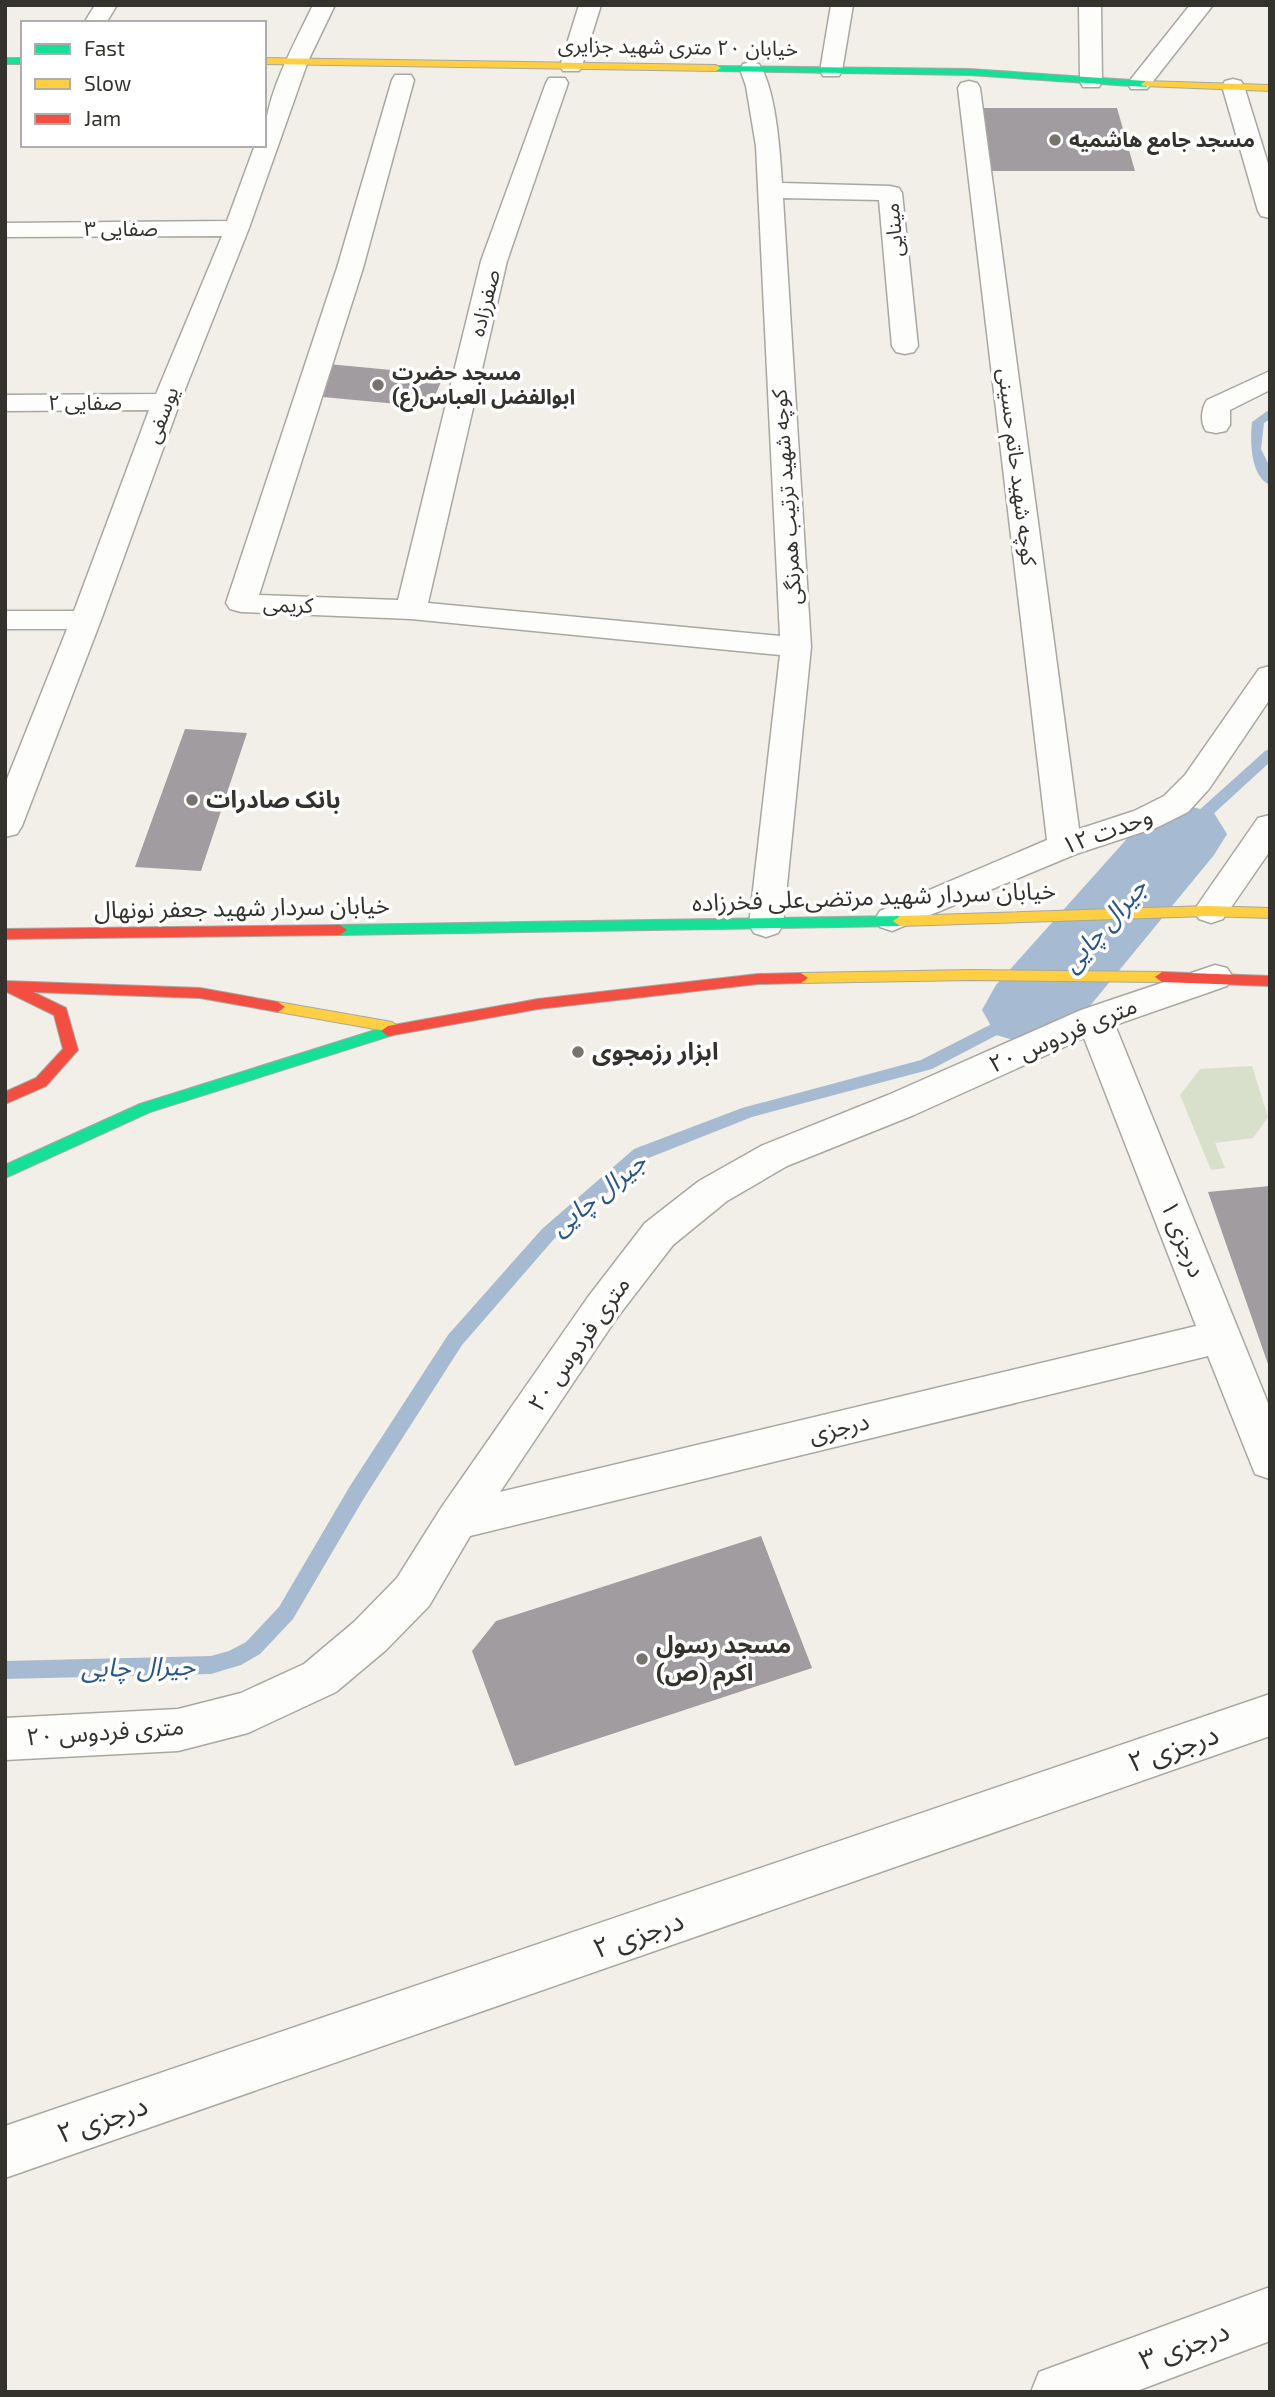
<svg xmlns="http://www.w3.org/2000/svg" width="1275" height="2397" viewBox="0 0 1275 2397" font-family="'Exo 2','Noto Sans Arabic',sans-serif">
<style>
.green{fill:#d8e0cc}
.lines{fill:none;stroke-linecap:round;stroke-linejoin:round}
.stream{fill:#a6bad1;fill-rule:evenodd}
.river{fill:#a6bad1;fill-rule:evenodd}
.building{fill:#a09ca0}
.street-casing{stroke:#a8a7a1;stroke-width:3}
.fast-casing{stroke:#a8a7a1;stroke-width:2}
.slow-casing{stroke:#a8a7a1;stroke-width:2}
.jam-casing{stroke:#a8a7a1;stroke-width:2}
.street{fill:#fdfdfb;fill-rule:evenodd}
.fast{fill:#16e098;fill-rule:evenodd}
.slow{fill:#ffcf43;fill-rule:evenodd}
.jam{fill:#f24e42;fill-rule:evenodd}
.poi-dot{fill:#76746e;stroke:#fff;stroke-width:2.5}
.labels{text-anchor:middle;stroke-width:7;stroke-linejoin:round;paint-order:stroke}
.far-street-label{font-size:21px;fill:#33322d;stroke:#fff}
.far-poi-label{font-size:21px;font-weight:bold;fill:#33322d;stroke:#fff;text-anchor:start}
.poi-label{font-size:24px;font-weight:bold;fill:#33322d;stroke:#fff;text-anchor:start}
.street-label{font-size:24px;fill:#33322d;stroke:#fff}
.water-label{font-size:26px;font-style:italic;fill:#2c5686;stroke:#fff}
.near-street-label{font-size:28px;fill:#33322d;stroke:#fff}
</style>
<rect width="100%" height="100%" fill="#f1efe7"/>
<!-- green -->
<path class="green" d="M1252 1066 1268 1117 1253 1138 1215 1143 1225 1168 1211 1170 1180 1095 1200 1069Z"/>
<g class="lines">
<!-- stream -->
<path class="stream" d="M1270 409V419L1264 423 1261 449 1270 467V485C1250 476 1250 440 1252 422Z
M1270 749V762L1187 838H1177L1174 834 1177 830 1265 751Z
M1031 1004 1039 1010 1037 1014 932 1069 752 1117 646 1159 554 1239 462 1345 364 1498 293 1619 260 1654 241 1665 211 1674 5 1679V1661L211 1656 229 1651 246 1642 279 1607 350 1486 448 1335 542 1229 634 1149 742 1108 921 1060Z"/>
<!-- river -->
<path class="river" d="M1182 804 1214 813 1227 834 1214 855 1066 1035 1031 1045 996 1035 982 1010 996 985 1150 813Z"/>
</g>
<!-- building -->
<path class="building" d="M978 108H1117L1135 171H991Z
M328 364 444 375 430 407 312 396Z
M185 729 247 733 201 871 135 867Z
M1270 1186V1367H1269L1208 1192Z
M761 1536 812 1668 515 1766 472 1651 496 1621Z"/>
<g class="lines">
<!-- street casing -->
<g class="street-casing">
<path id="street" d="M95 5H117L106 23H84Z
M313 5H335L308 61 249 228 180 402 101 620 22 826 17 834 5 837V784L67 629H5V611H74L149 410 5 411V395L156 394 222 236 5 237V223L227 221 255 145H264C264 96 292 49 313 5Z
M579 5H601L582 66 579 71H563L560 66Z
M831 5H853L842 71 839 76H823L820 71Z
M1079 5H1101L1102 82 1099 87H1083L1080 82Z
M1190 5H1213L1147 89H1131L1128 84 1131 79Z
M751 62 759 64C776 89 780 152 782 183L890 186 899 188 902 193 918 346 914 352 905 354 896 352 892 346 879 200 783 198 811 647 783 925 778 933 766 937 754 933 749 925 780 655 411 619 241 612 230 609 226 603 337 268 392 80 395 75H411L414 80 363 268 259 595 398 600 481 261 546 83 549 78H565L568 83 507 261 428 603 780 636 756 146 746 86 740 69 743 64Z
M1233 79 1241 81 1244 86 1270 170V218L1261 216 1258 211 1222 86 1225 81Z
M969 81 977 83 980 88 1079 829 1134 811 1164 796 1185 775 1259 669 1270 666V699L1209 789 1188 812 1158 827 1076 854 892 931 880 927 875 919 880 911 1047 840 958 88 961 83Z
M1270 371V390L1230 410V425L1226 431 1216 433 1206 431C1200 422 1201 409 1207 400Z
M1270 815V851L1223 919 1211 923 1199 919 1194 911 1199 903 1258 818Z
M1215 965 1227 968 1233 977 1227 986 1115 1025 1270 1408V1479L1255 1474 1208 1356 470 1536 429 1606 386 1650 336 1692 248 1733 178 1751 5 1760V1718L178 1709 241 1693 304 1664 354 1622 397 1578 441 1508 588 1297 645 1223 699 1181 761 1146 888 1095 1081 1010ZM1084 1038 1196 1326 500 1492 616 1319 673 1245 727 1201 787 1166 914 1115Z
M1270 1694V1736L5 2178V2126Z
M1270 2287V2341L1134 2392H1031L1039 2372Z"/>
</g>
<!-- fast casing -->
<g class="fast-casing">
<path id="fast" d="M5 58H23V64H5Z
M713 66 969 69 1146 81 1151 84 1146 87 969 75 716 71 711 68Z
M900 916 907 921 900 926 340 935 333 930 340 925Z
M388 1026 393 1027 395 1031 393 1035 150 1112 5 1178V1165L140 1104Z"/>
</g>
<!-- slow casing -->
<g class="slow-casing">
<path id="slow" d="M264 58 716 65 721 68 716 71 264 64Z
M1146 81 1270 85V91L1143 86 1141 84Z
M1207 906 1270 908V918L1207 916 900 926 893 921 900 916Z
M971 970 1162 972 1169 977 1162 982 971 980 801 983 794 978 801 973Z
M278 1002 392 1022 399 1027 392 1032 273 1011 271 1007Z"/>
</g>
<!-- jam casing -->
<g class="jam-casing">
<path id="jam" d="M340 925 347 930 340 935 5 939V929Z
M1162 972 1270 976V986L1162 982 1155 977Z
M801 973 808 978 801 983 758 984 538 1009 388 1036 381 1031 388 1026 538 999 758 974Z
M5 981 200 988 278 1002 285 1007 278 1012 200 998 33 992 66 1008 78 1050 46 1086 5 1104V1092L36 1078 63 1049 54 1015 5 991Z"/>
</g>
<!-- street -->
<use href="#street" class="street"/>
<!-- fast -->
<use href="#fast" class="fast"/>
<!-- slow -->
<use href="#slow" class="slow"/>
<!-- jam -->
<use href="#jam" class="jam"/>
</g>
<!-- markers -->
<g class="poi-dot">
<circle cx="1055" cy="140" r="7"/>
<circle cx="378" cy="385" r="7"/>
<circle cx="192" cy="800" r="7"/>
<circle cx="578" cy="1052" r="7"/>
<circle cx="642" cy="1659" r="7"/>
</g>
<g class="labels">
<!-- far-street labels -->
<g class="far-street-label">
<text transform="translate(678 47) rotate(1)" y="7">خیابان ۲۰ متری شهید جزایری</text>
<text x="121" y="236">صفایی ۳</text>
<text transform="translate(894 230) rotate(-95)" y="7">مینایی</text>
<text transform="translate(485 303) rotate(-76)" y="7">صفرزاده</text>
<text x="85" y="410">صفایی ۲</text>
<text transform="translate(162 415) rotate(-69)" y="7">یوسفی</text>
<text transform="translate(1017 467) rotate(83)" y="7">کوچه شهید حاتم حسینی</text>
<text transform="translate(787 497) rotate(-94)" y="7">کوچه شهید ترتیب همرنگی</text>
<text transform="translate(288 605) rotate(2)" y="7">کریمی</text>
</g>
<!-- far-poi labels -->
<g class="far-poi-label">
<text x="1069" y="147">مسجد جامع هاشمیه</text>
<text x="392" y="380">مسجد حضرت<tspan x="392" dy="24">ابوالفضل العباس(ع)</tspan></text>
</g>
<!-- poi labels -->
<g class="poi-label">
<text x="206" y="808">بانک صادرات</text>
<text x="592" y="1060">ابزار رزمجوی</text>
<text x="656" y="1653">مسجد رسول<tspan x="656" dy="28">اکرم (ص)</tspan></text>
</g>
<!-- street labels -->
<g class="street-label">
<text transform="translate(1107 831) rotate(-20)" y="8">وحدت ۱۲</text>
<text transform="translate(874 897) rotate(-2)" y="8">خیابان سردار شهید مرتضی‌علی فخرزاده</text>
<text transform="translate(242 908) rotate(-1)" y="8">خیابان سردار شهید جعفر نونهال</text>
<text transform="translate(1063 1035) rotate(-23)" y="8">۲۰ متری فردوس</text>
<text transform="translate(1183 1239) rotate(68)" y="8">درجزی ۱</text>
<text transform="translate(579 1344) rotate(-55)" y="8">۲۰ متری فردوس</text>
<text transform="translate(839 1428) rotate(-14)" y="8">درجزی</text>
<text transform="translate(105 1732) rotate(-4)" y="8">۲۰ متری فردوس</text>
</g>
<!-- water labels -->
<g class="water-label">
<text transform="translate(1104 925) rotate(-49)" y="9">جیرال چایی</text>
<text transform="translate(598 1194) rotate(-39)" y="9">جیرال چایی</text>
<text transform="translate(138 1667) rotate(-1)" y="9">جیرال چایی</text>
</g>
<!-- near-street labels -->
<g class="near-street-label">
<text transform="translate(1173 1748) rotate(-19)" y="10">درجزی ۲</text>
<text transform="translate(638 1934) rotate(-19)" y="10">درجزی ۲</text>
<text transform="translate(102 2119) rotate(-19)" y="10">درجزی ۲</text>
<text transform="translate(1184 2345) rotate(-20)" y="10">درجزی ۳</text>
</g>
</g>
<!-- border -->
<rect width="1275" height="2397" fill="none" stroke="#33322d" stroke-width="14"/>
<!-- legend -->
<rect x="21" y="21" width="245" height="126" fill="#ffffff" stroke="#adadab" stroke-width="2"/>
<rect x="35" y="44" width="35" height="10" fill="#16e098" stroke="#adadab" stroke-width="2"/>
<text x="84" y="56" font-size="21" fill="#33322d">Fast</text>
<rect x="35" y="79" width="35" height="10" fill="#ffcf43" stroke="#adadab" stroke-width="2"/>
<text x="84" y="91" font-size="21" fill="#33322d">Slow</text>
<rect x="35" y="114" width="35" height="10" fill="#f24e42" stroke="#adadab" stroke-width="2"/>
<text x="84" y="126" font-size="21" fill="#33322d">Jam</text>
</svg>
